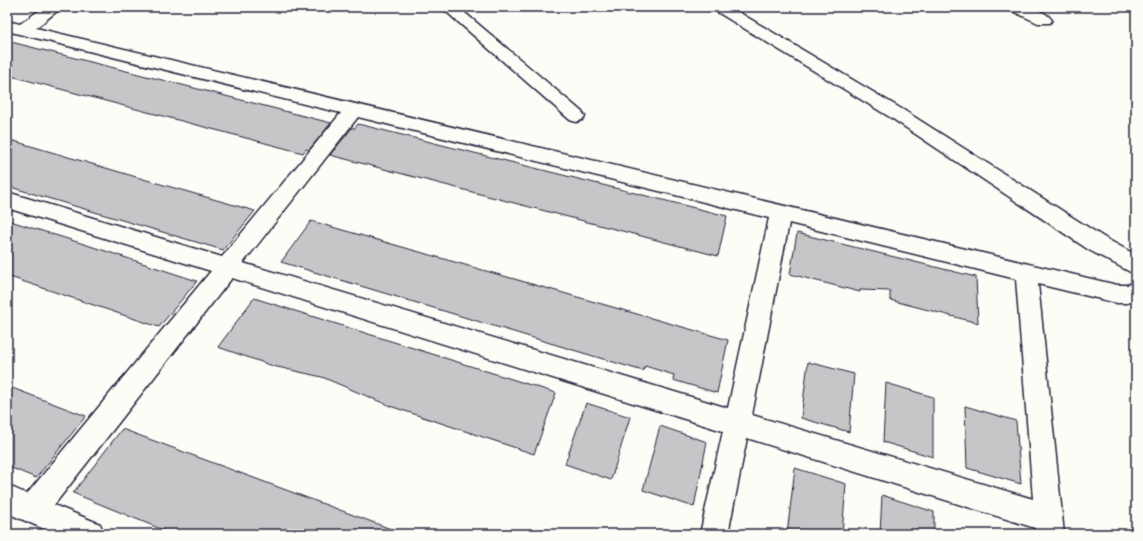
<svg xmlns="http://www.w3.org/2000/svg" width="1143" height="541" viewBox="0 0 1143 541" font-family="Caveat,sans-serif">
<style>
.building{fill:#c6c6c8;stroke:#22223b}
.lines{fill:none;stroke-linecap:round;stroke-linejoin:round}
.minor-casing{stroke:#22223b;stroke-width:3}
.minor{fill:#fdfcf7;fill-rule:evenodd}
</style>
<rect width="100%" height="100%" fill="#fdfcf7"/>
<filter id="ink" filterUnits="userSpaceOnUse"><feTurbulence type="fractalNoise" baseFrequency=".025" numOctaves="2"/><feDisplacementMap in="SourceGraphic" scale="8" xChannelSelector="R" yChannelSelector="G"/><feConvolveMatrix kernelMatrix="1 2 1 2 8 2 1 2 1" color-interpolation-filters="sRGB"/></filter>
<g filter="url(#ink)">
<!-- building -->
<path class="building" d="M7 41 206 91 331 123 309 150 306 149 303 153 7 75Z
M358 124 727 216 718 256 330 155 352 128H355Z
M7 139 150 181 255 211 223 250 7 186Z
M7 220 87 245 197 281 159 327 7 276Z
M311 221 728 340 717 393 673 380 674 375 645 366 643 371 281 262Z
M797 233 976 277 978 323 890 300V291L860 290V292L790 274Z
M254 298 556 393 534 454 390 406 322 377 273 366 218 347Z
M808 362 854 374 849 432 801 418Z
M886 383 933 397V457L883 442Z
M7 386 86 416 36 478 7 466Z
M586 403 630 417 611 480 565 464Z
M965 406 1016 421 1021 484 967 468Z
M660 426 707 442 694 507 643 490Z
M122 429 399 532V534H173L73 493Z
M795 468 846 484 842 534H787Z
M882 495 934 512V534H880Z"/>
<g class="lines">
<!-- minor casing -->
<g class="minor-casing">
<path id="minor" d="M44 7H62L36 28 1117 285H1127L1136 282V300L1127 303H1117L1038 284 1064 534H1036L1035 528 747 438 728 534H700L723 431 232 278 54 505 100 524 104 534H56L7 513V485L27 494 211 271 7 208V192L222 257 341 113 7 31V21L20 24ZM358 117 769 218 728 408 243 263ZM789 223 1016 279 1033 499 752 415Z
M441 7H458L582 112 585 116 582 120 576 122 570 120Z
M711 7H730L905 111 1105 238 1136 255V275L1089 250 893 119 714 10Z
M1007 7C1021 7 1043 7 1052 20L1050 23H1038L1010 10Z"/>
</g>
<!-- minor -->
<use href="#minor" class="minor"/>
</g>
</g>
<!-- margin -->
<rect width="1143" height="541" fill="none" stroke="#fdfcf7" stroke-width="24"/>
<rect x="12" y="12" width="1119" height="517" fill="none" stroke="#22223b" stroke-width="1.5" filter="url(#ink)"/>
</svg>
